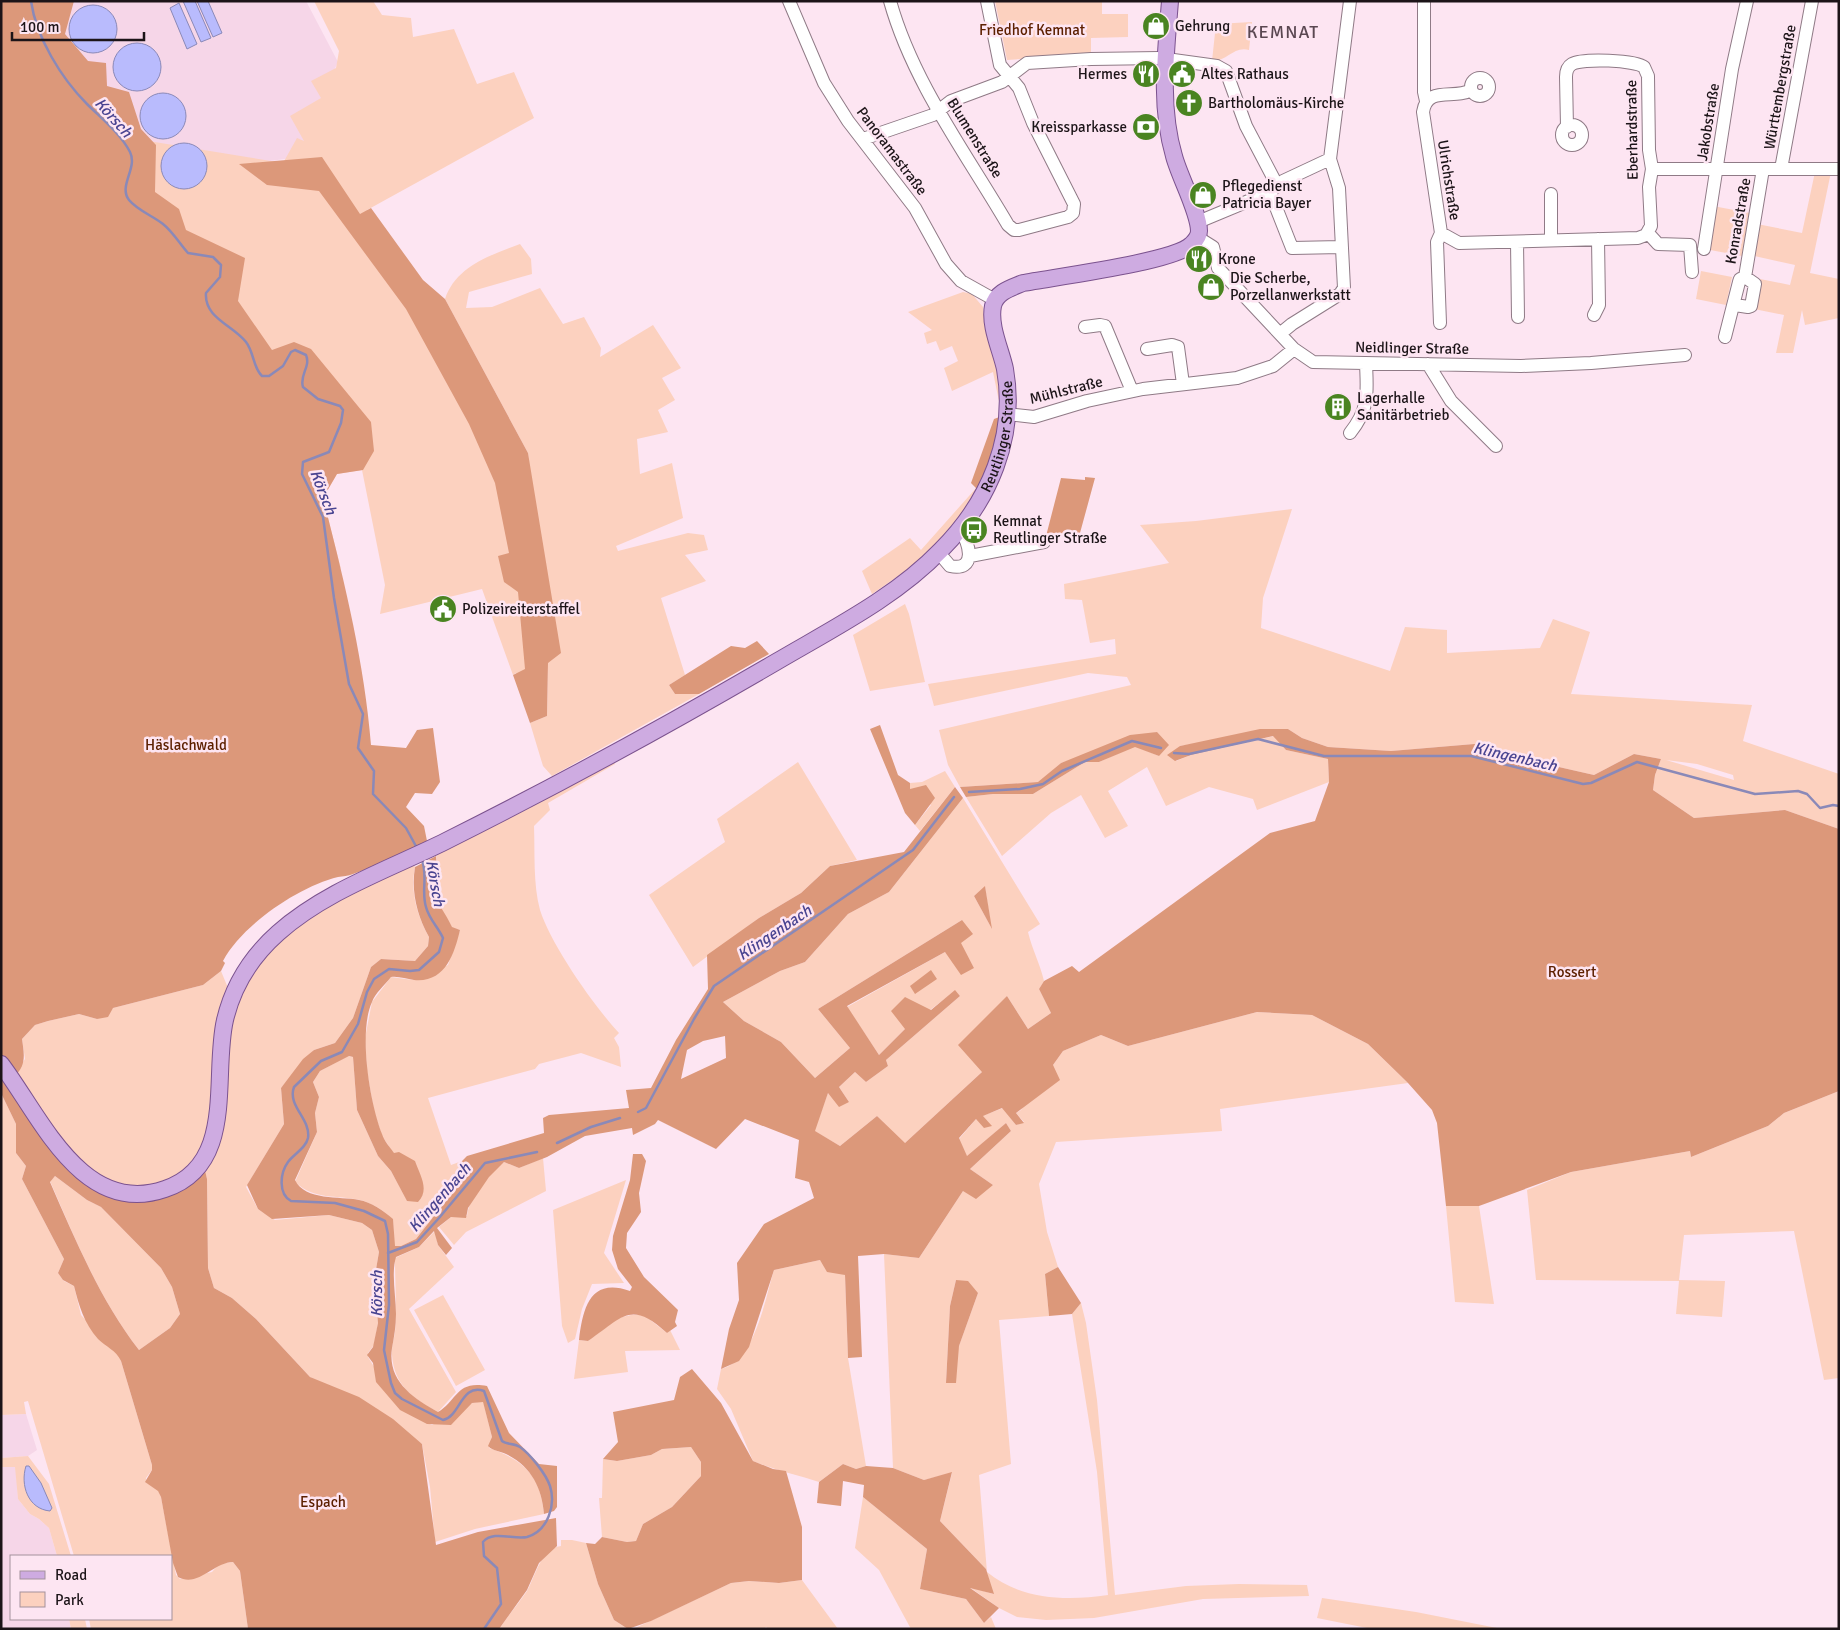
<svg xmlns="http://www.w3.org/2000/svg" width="1840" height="1630" viewBox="0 0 1840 1630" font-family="Signika,sans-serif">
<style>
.built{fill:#f6d6e8}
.green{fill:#fcd1bf;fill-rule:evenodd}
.forest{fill:#dc987a;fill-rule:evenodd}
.water{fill:#b9bbfd;stroke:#8a89b8}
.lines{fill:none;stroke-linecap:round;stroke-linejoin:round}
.stream{stroke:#8a89b8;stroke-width:2.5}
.minor-casing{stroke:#8f7a86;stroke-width:14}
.major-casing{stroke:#7b528e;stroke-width:18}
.minor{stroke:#fff;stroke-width:12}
.major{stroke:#ceabe1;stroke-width:16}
.labels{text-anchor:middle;stroke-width:5;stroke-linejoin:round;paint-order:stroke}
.poi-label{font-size:15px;fill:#1c1418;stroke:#fde5f2;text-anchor:start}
.park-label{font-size:15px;fill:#5d2000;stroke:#fde5f2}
.street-label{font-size:15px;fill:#1c1418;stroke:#fde5f2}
.water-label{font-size:16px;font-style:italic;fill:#494491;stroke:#fde5f2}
.quarter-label{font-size:18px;letter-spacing:1px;fill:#5a4751;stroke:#fde5f2}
</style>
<rect width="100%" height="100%" fill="#fde5f2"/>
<!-- built -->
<path class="built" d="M55 1H306L338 62 321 98 306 145 291 158 270 161 203 206 63 37Z
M26 1414 37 1450 28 1456 1 1458V1415Z
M16 1466 18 1499 30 1514 39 1519 49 1528 57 1556H11V1619H69L71 1629H1V1467Z"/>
<!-- green -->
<path class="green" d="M314 1H373L382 15 411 18 413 37 454 29 477 84 514 72 534 118 367 210 512 439 536 713 516 673 513 675 482 589 380 614 385 585 362 470 337 474 323 498 341 569 46 10 130 138 283 163 297 138 304 141 290 116 321 98 311 81 336 68 339 51Z
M995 1H1102V14H1128V37L1091 38V54L1007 60Z
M1252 22 1249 50C1233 46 1227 62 1212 61L1216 24Z
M1815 172H1831L1810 273 1839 279V318L1805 325 1802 310 1793 353H1776L1784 315 1754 309 1760 279 1790 285 1795 265 1750 255 1757 224 1802 233Z
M1713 206 1750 213 1742 256 1705 249Z
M520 244 531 259 532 274 469 292 466 308 492 307 540 288 563 324 584 317 601 348 600 357 653 325 681 368 662 378 675 400 658 410 668 432 637 439 640 474 672 463 683 518 616 546 618 551 688 533 704 535 708 550 685 555 706 581 661 598 685 675 669 685 675 694H699L552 776 543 766 530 723 547 716 548 663 528 453 445 299C456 266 491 255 520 244Z
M1701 271 1732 277 1726 305 1696 299Z
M963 292 972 294 983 307 985 325 997 365 1002 416 993 372 952 391 944 368 958 361 952 346 940 351 936 341 927 344 924 333 932 330 908 312Z
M977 487 980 492 961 520 923 559 872 594 862 571 910 538 921 550Z
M1292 509 1263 598 1261 628 1390 671 1405 627 1447 630V653L1540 648 1553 619 1590 632 1571 694 1752 705 1743 741 1839 774V829L1785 810 1694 818 1653 790 1655 775 1661 759 1634 754 1594 775 1550 765H1526L1486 743 1391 751 1328 747 1302 738 1288 729 1180 746 1176 761 1191 755 1274 736 1286 750 1328 759 1329 782 1257 810 1253 799 1209 787 1166 806 1147 767 1108 791 1128 826 1105 838 1081 795 1051 813 1002 856 966 797 993 794H1033L1085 762H1099L1135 746 1159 756 1157 732 1061 763 1039 782 960 787 948 765 939 730 1131 685 1127 677 1088 673 934 706 928 684 1116 654 1115 639 1090 643 1082 600 1065 599 1064 584 1169 563 1140 525 1196 521ZM1666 760 1697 764 1733 775 1734 780Z
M905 604 909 614 925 682 870 691 853 635Z
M613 760 615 764 548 803 550 810 534 826C535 853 533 884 540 910 551 945 594 1006 619 1033L614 1038 619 1047 621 1067 581 1053 539 1064 535 1069 428 1098 451 1165 462 1161 445 1202 416 1239 401 1246H394L393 1220C385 1211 372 1203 360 1200 337 1195 314 1200 295 1182L317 1132 315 1113 319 1097 313 1082 320 1071 348 1056 353 1057 357 1110 378 1156 391 1171 407 1200 394 1154 382 1136 374 1111 367 1071 365 1038 372 1002 391 977 413 980 448 965 460 930 452 928C446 915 436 904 433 892 430 878 441 869 435 852L530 808 532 805Z
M798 762 857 860 830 866 801 893 759 918 693 967 649 895 725 842 717 819Z
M945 771 955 787 920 831 915 825 931 805 910 789V783L922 782Z
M963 798 1040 924 1028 932C1032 949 1040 964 1044 981L1039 989 1051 1013 1028 1029 1007 996 983 1071 904 1144 877 1116 840 1146 814 1131 828 1093 849 1102 839 1087 855 1072 866 1082 888 1066 886 1060 960 996 955 991 905 1029 879 1055 847 1007 945 952 974 968 960 943 962 920 818 1009 850 1048 815 1078 781 1042 744 1021 723 1002 780 971 805 962 848 914 889 892ZM985 887 991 926V927L974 896Z
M412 863 415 867C410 892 417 915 429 937L428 946 415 961 381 959 371 967 353 1018 335 1043 314 1050 281 1088 284 1124 246 1187 258 1209 275 1220 329 1215 362 1223 372 1230 379 1252 374 1281 378 1323 374 1345 368 1353V1357L400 1409 432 1425 472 1403 483 1401 492 1437 489 1448C524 1460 541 1476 544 1514L475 1529 435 1542 430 1487 422 1444 310 1377 256 1319 232 1298 214 1288 208 1268 207 1179 204 1166 229 1022 255 964 302 920Z
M221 971 228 988 206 1143 180 1176 143 1188 114 1184 77 1162 14 1076 25 1059 22 1039 35 1025 48 1021 79 1014 97 1019 113 1008 203 985Z
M1257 1012 1312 1015 1368 1044 1408 1083 1220 1109 1222 1131 1056 1142 1039 1184 1047 1232 1058 1267 1045 1274 1049 1316 999 1320 1011 1464 979 1475 987 1572C1021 1600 1066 1601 1108 1595L1097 1472 1072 1314 1081 1303 1086 1323 1097 1400 1115 1595 1186 1586 1239 1584 1307 1585 1309 1596 1203 1599 1094 1618 1046 1620 1017 1617 999 1608 968 1586 993 1594 986 1569 940 1521 952 1473 924 1480 893 1468 884 1254 919 1258 963 1191 993 1185 970 1169 1011 1131 1006 1123 967 1157 959 1139 976 1119 991 1126 982 1116 1003 1108 1016 1125 1024 1122 1016 1113 1021 1110 1063 1051 1101 1035 1128 1046ZM956 1280 978 1293 946 1382 950 1306Z
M1839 1091V1378L1824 1380 1794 1231 1684 1235 1679 1280 1725 1281 1722 1317 1676 1314 1679 1281 1536 1280 1527 1190 1571 1172 1690 1151 1691 1157 1768 1126 1784 1113Z
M1 1093 16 1124V1153L26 1166 22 1179 64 1259 58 1273 64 1281 74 1286 81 1315 118 1354 121 1361 152 1465V1470L146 1478 147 1483 158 1490 161 1497 176 1575 180 1579 212 1572 219 1564 233 1562 240 1571 248 1629H91L89 1619H171V1556H74L28 1401 24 1402 26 1414 1 1415Z
M543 1158 546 1191 466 1232 454 1245 439 1227 451 1217 467 1216C469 1196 489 1175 504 1162L519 1168Z
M55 1176 87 1200 101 1207 161 1268 172 1287 180 1314 170 1328 139 1350C100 1300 75 1239 50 1181Z
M626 1180 604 1253 624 1283 592 1284 582 1309 575 1339 568 1343 562 1326 553 1210Z
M1446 1206H1479L1494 1304 1455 1302Z
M435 1231 438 1245 454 1267 409 1309 456 1392 438 1412C413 1399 394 1385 392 1355 391 1347 394 1340 395 1332 397 1308 395 1283 395 1258L419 1247Z
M820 1260 845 1275 848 1358 866 1466 856 1469 843 1464 819 1482C797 1475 774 1470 753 1461L731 1409 717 1389 721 1369C755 1361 765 1299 774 1270Z
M443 1295 485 1370 456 1386 414 1310Z
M631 1315H644L667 1333 670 1330 680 1350 625 1351 628 1372 574 1379 579 1340 588 1341 618 1318Z
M691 1447 701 1462V1476L672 1507 643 1524 636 1541 627 1542 602 1537 599 1498H602L603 1459 617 1461 651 1455 662 1449Z
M28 1456 49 1484 71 1556H57L49 1528 39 1519 30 1514 18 1499 15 1467H1V1458Z
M863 1497 927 1549 920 1589 966 1599 984 1623 991 1617 996 1629H911L879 1570 855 1548Z
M561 1540H572L586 1543 598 1584 614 1620 628 1629H499C508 1616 518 1604 527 1591 535 1577 541 1548 561 1546Z
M802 1580 838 1629H768L766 1627 764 1629H633L731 1583 749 1581 779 1583Z
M1322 1598 1416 1612 1502 1629H1372L1317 1618Z
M69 1619H85L87 1629H71Z"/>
<!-- forest -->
<path class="forest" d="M1 1H74L65 34 88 61 106 63 107 86 129 92 141 129 156 145 155 192 179 209 186 230 245 258 238 301 272 350 294 342 311 349 371 422 374 451 363 470 337 474 323 498C344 580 364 660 371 745L406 748 417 730 433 728 440 782 432 794 415 793 406 807 424 826 427 841C403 853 379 865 353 874 348 876 343 876 338 877 298 887 242 925 223 961L225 963 221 971 203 985 113 1008 108 1017 97 1019 79 1014 48 1021 35 1025 22 1039C24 1053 27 1066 14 1076L1 1055Z
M322 157 360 214 371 208 423 280 445 299 528 453 561 653 548 663 547 716 530 723 513 675 525 669 518 592 504 582 498 556 509 553 495 483 469 424 406 309 319 191 267 185 239 164Z
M1002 416 980 492 971 483 994 419Z
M1085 477 1095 478 1080 533 1045 540 1061 478 1085 480Z
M757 641 769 654 699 694H675L669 685 731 646 745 648Z
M880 725 898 775 910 783V789L926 785 935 798 915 825 905 813 870 729Z
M1260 729H1288L1302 738 1328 747 1391 751 1486 743 1526 765H1550L1594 775 1634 754 1661 759 1655 775 1653 790 1694 818 1785 810 1839 829V1091L1784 1113 1768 1126 1691 1157 1690 1151 1571 1172 1479 1206H1446L1437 1123 1432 1110 1408 1083 1368 1044 1312 1015 1257 1012 1128 1046 1101 1035 1063 1051 1053 1065 1060 1080 1016 1113 1024 1123 1016 1125 1002 1108 983 1116 992 1126 984 1128 976 1119 959 1138 967 1156 1006 1123 1011 1131 970 1169 993 1185 976 1199 963 1191 919 1258 884 1254 858 1256 862 1357 848 1358 845 1275 827 1272 820 1260 774 1270 749 1347 739 1361 721 1369 729 1329 739 1300 737 1263 764 1224 814 1198 809 1182 795 1178 799 1140 745 1119 716 1149 658 1120 655 1124 633 1135 632 1128 585 1136 547 1157 519 1168 504 1162 489 1177 468 1208 466 1218 451 1217 437 1228 452 1248 446 1255 438 1245 434 1231 419 1247 396 1257C391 1274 396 1296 396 1314 396 1326 394 1337 392 1348 387 1381 413 1398 438 1412 457 1401 456 1380 487 1386L509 1433 539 1464 557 1466V1507L554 1511 544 1514C542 1488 531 1466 506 1454 500 1451 493 1451 488 1446L492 1437 483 1402 472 1403 451 1425 427 1424 400 1410 376 1382 373 1363 367 1355 373 1347 378 1323 374 1281 379 1252 372 1230 362 1223 329 1215 272 1219 258 1209 247 1185 284 1124 281 1088 303 1059 314 1050 335 1043 353 1018 371 967 381 959 415 961 428 946 429 937C417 915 411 892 415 867L436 856 438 880 432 890C437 903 446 914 452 927L460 930C454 955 445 983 414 980 406 979 399 976 391 977 385 985 375 993 372 1002 358 1032 370 1104 382 1134 384 1141 390 1147 394 1153L399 1152 415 1161C420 1175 430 1190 418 1202L407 1201 391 1171 378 1156 357 1110 353 1057 349 1056 320 1071 313 1082 319 1097 315 1113 317 1132 295 1180C305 1201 340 1196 359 1200 371 1202 384 1211 393 1219L395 1246H401L416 1239 445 1202 462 1161 467 1156 544 1133 543 1118 549 1115 629 1108 626 1090 651 1088 676 1040 708 989 707 955 759 918 801 893 830 866 904 852 955 787 963 798 889 892 848 914 805 962 780 971 723 1002 744 1021 781 1042 815 1078 850 1048 818 1009 962 920 973 934 961 943 974 968 961 975 945 952 847 1006 879 1055 905 1029 891 1011 905 997 931 1010 955 990 960 996 886 1060 888 1066 866 1082 855 1072 839 1087 849 1102 839 1107 828 1093 815 1131 840 1146 877 1116 905 1143 982 1072 958 1045 1007 996 1028 1029 1051 1013 1039 989 1044 981 1072 966 1079 972 1270 833 1315 821 1329 782 1328 759 1286 750 1273 736 1191 755 1175 761 1167 755 1180 746ZM725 1036 726 1058 681 1079 687 1050 703 1041Z
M1157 732 1169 745 1159 756 1135 747 1099 762H1085L1033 794H993L966 797 960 787 1038 782 1061 763 1130 735Z
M985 886 992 929 974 896Z
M931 970 937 979 915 994 910 986Z
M1 1070 40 1129 122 1196 204 1166 207 1179 208 1268 214 1288 232 1298 256 1319 310 1377 359 1397 393 1419 422 1444 436 1545 478 1532 556 1518 557 1546 539 1563 527 1590 499 1629H248L240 1571 233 1562C214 1562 198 1588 178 1577L173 1563 161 1497 158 1491 145 1482 152 1470V1465L121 1361C116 1350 106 1347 98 1339 84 1323 79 1306 74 1286L63 1280 58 1273 64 1259 22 1179 26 1166 16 1153V1124L1 1093ZM55 1176 87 1200 101 1207 161 1268 172 1287 180 1314 170 1328 139 1350C100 1300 75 1239 50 1182Z
M633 1154H642L646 1161 639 1193 641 1212 627 1233 626 1248 644 1277 678 1310 675 1322 677 1326 667 1333C630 1299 622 1318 588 1341L579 1340C583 1308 590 1277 630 1291L632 1287 618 1269 612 1250 613 1236 630 1180Z
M1058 1267 1081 1303 1072 1314 1049 1316 1045 1274Z
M956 1280 968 1281 978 1293 959 1346 956 1383H946L950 1306Z
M692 1369 721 1403 753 1461 773 1469 786 1471 802 1527V1580L779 1583 749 1581 731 1583 651 1621 628 1629 614 1620 598 1584 586 1543 595 1544 602 1537 627 1542 636 1541 643 1524 672 1507 701 1476V1462L691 1447 662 1449 651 1455 617 1461 603 1459 618 1442 613 1412 674 1400 680 1377Z
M843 1464 856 1469 866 1466 893 1468 924 1480 952 1472 940 1521 986 1569 994 1594 970 1588 999 1608 984 1623 966 1599 920 1589 927 1549 863 1497 864 1485 843 1481 841 1506 817 1503 819 1482Z"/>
<!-- water -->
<path class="water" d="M183 1H195L211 38 201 42Z
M197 1H208L222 33 213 37Z
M179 3 197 44 187 49 170 8Z
M69 29a24 24 0 1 1 48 0a24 24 0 1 1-48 0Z
M113 67a24 24 0 1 1 48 0a24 24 0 1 1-48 0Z
M140 116a23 23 0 1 1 46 0a23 23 0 1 1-46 0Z
M161 166a23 23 0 1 1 46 0a23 23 0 1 1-46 0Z
M26 1466H29L41 1483 52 1508 50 1511C28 1509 20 1485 26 1466Z"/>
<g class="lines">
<!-- stream -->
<path class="stream" d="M31 1C36 37 61 78 87 104 102 119 120 133 130 152 138 168 118 186 129 200 137 210 153 216 163 224 173 232 179 243 188 253L213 257 221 265 220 277 206 293C204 318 233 325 246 342 254 352 253 368 262 376H269L283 366 291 352 295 350 306 355C311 367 299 375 303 387L318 399 340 406 343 410 341 423 329 452 303 462 302 474 323 517 334 598 349 684 363 714 358 748 374 771 373 794 406 828 417 848
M1174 753 1189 754 1258 739 1324 756H1471L1583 784 1591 783 1637 762 1755 794 1798 791 1807 794 1820 808 1833 805 1839 806
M969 792 1020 789 1043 784 1062 771 1132 741 1161 748
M422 860C428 876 421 891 426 907 429 919 438 927 443 938L439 952 419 970 410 971 389 969 374 979 367 992 358 1024 342 1052 321 1061 294 1087C287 1106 311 1119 308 1138 306 1148 294 1154 288 1162 280 1173 278 1194 291 1201L335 1203 364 1211 385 1221 388 1234 389 1305 384 1350 391 1383 395 1393 402 1399 443 1420C460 1417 461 1383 484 1391L502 1441C507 1445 514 1443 520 1447 530 1454 546 1474 550 1486 556 1505 548 1531 527 1537 514 1540 493 1530 483 1542L484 1556 497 1568 501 1604 484 1629
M638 1112 646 1108 694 1019 714 986 913 850 954 797
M557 1143 591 1127 620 1118
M388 1253 417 1242 439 1218 485 1163 537 1152"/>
<!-- minor casing -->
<g class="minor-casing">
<path id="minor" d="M789 1 824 83 848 121 915 208 946 264 961 281 995 300
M890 1C913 83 966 153 1008 225L1014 230H1019L1068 217 1073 213 1074 204 1033 123 1019 88 1000 65 987 1
M1424 1V92L1426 101
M1471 87a9 9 0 1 1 18 0a9 9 0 1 1-18 0Z
M1562 135a10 10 0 1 1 20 0a10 10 0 1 1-20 0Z
M863 139 933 115 951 101 1002 82 1027 63 1091 59 1159 58 1217 66 1226 71 1246 126 1277 185
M1652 169H1839
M1781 169 1812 1
M1270 192 1292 248 1341 247
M1551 194V239
M1198 222 1270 192 1283 181 1330 159
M1441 233 1459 243 1638 238 1646 235 1651 226 1649 187 1652 169 1649 150 1648 76 1644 67C1636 60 1582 58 1572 64 1567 67 1566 72 1566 77L1567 127
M1648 233 1658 244 1690 245 1692 272
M1197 237 1213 247 1218 268 1294 349 1313 362 1521 366 1591 363 1685 355
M1517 242 1518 317
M1704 249 1732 69 1747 1
M1735 305 1748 307 1751 306 1755 284 1745 277
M1594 315 1599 305 1598 239
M1440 323 1437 242 1441 233 1423 112C1427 85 1455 100 1471 90
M1085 327 1100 325 1105 326 1132 391
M1281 333 1292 324 1340 294 1344 288 1339 188 1330 159 1350 1
M1725 337 1739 282 1740 279 1745 277 1763 169
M1147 349 1172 345 1178 347 1183 384
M1428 364 1451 401 1496 446
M1007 414 1034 417 1087 401 1143 389 1237 378 1273 366 1294 349
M1350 433C1370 408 1367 393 1366 363
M939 553 950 566C977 572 970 543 960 530
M970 556 1044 542"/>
</g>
<!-- major casing -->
<g class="major-casing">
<g id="major">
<path id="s1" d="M1 1064C40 1115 82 1218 165 1189 237 1165 212 1076 225 1020 233 986 252 956 278 933 325 891 390 869 446 841 558 785 668 725 776 662 832 629 896 597 941 550 989 502 1017 437 1005 369 1001 350 989 326 993 306 996 292 1011 288 1023 283 1054 277 1175 262 1192 244 1196 240 1199 236 1199 231 1199 212 1179 176 1174 156 1159 105 1166 53 1170 1"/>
</g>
</g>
<!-- minor -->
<use href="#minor" class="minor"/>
<!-- major -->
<use href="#major" class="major"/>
</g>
<!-- icons -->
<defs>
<g id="shop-disc" transform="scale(1.4375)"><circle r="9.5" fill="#4a8421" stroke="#fde5f2"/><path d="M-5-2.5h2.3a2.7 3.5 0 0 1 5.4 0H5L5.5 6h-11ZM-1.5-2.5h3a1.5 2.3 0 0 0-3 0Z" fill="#fff"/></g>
<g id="restaurant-disc" transform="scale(1.4375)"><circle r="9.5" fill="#4a8421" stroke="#fde5f2"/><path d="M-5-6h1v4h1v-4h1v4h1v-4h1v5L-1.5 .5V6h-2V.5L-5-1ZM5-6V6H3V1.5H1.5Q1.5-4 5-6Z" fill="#fff"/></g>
<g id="civic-disc" transform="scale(1.4375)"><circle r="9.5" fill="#4a8421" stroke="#fde5f2"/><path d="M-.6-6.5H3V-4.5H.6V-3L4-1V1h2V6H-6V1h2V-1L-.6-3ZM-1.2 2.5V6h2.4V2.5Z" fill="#fff"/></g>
<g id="church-disc" transform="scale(1.4375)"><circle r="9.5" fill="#4a8421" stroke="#fde5f2"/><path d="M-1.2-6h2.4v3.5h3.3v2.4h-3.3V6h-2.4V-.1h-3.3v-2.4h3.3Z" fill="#fff"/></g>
<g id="bank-disc" transform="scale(1.4375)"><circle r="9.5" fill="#4a8421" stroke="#fde5f2"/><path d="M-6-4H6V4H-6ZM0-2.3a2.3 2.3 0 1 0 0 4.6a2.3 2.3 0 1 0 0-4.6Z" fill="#fff"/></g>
<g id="building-disc" transform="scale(1.4375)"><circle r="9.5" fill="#4a8421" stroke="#fde5f2"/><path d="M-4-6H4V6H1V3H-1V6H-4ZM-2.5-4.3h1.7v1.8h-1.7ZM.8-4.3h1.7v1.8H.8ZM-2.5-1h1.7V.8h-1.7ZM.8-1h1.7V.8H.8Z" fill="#fff"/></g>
<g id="bus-disc" transform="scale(1.4375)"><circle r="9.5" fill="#4a8421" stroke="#fde5f2"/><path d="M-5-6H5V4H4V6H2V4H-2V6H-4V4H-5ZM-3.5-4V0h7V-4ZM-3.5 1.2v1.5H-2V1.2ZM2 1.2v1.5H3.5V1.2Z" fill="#fff"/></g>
</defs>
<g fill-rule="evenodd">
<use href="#shop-disc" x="1156" y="26"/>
<use href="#restaurant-disc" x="1146" y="74"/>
<use href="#civic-disc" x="1182" y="74"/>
<use href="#church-disc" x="1189" y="103"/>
<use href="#bank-disc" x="1146" y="127"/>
<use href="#shop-disc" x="1203" y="195"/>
<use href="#restaurant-disc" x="1199" y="259"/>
<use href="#shop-disc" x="1211" y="287"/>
<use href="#building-disc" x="1338" y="407"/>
<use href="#bus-disc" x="974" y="530"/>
<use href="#civic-disc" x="443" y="609"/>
</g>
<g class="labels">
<!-- poi labels -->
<g class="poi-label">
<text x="1175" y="31">Gehrung</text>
<text x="1127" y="79" text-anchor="end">Hermes</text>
<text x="1201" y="79">Altes Rathaus</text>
<text x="1208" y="108">Bartholomäus-Kirche</text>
<text x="1127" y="132" text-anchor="end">Kreissparkasse</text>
<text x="1222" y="191">Pflegedienst<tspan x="1222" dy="17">Patricia Bayer</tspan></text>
<text x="1218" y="264">Krone</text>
<text x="1230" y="283">Die Scherbe,<tspan x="1230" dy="17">Porzellanwerkstatt</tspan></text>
<text x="1357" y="403">Lagerhalle<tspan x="1357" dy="17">Sanitärbetrieb</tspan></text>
<text x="993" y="526">Kemnat<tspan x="993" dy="17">Reutlinger Straße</tspan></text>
<text x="462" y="614">Polizeireiterstaffel</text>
</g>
<!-- park labels -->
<g class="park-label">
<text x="1032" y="35">Friedhof Kemnat</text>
<text x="186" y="750">Häslachwald</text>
<text x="1572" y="977">Rossert</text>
<text x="323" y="1507">Espach</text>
</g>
<!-- street labels -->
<g class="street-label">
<text transform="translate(1780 87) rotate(-80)" y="5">Württembergstraße</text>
<text transform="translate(1708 122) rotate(-81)" y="5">Jakobstraße</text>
<text transform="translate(1632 130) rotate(-91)" y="5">Eberhardstraße</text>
<text transform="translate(975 138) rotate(58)" y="5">Blumenstraße</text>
<text transform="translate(892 151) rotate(53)" y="5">Panoramastraße</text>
<text transform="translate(1449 180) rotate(81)" y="5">Ulrichstraße</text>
<text transform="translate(1738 221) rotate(-80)" y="5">Konradstraße</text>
<text transform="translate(1412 348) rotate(1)" y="5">Neidlinger Straße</text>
<text transform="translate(1066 390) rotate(-14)" y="5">Mühlstraße</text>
<text dy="5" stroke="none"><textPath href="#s1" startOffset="1418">Reutlinger Straße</textPath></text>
</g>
<!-- water labels -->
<g class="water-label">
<text transform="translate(114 117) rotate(48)" y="6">Körsch</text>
<text transform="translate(324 492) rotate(69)" y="6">Körsch</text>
<text transform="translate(1515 756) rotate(13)" y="6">Klingenbach</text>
<text transform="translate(436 883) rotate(80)" y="6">Körsch</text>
<text transform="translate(774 932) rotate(-34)" y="6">Klingenbach</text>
<text transform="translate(439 1197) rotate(-49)" y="6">Klingenbach</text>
<text transform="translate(376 1294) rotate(-90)" y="6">Körsch</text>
</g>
<!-- quarter labels -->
<g class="quarter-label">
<text x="1283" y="38">KEMNAT</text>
</g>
</g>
<!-- border -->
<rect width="1840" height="1630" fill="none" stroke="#1c1418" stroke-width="5"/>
<!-- legend -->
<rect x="10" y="1555" width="162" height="65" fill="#fde5f2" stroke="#a3919b"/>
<rect x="20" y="1571" width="25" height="8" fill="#ceabe1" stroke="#a3919b"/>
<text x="55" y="1580" font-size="15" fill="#1c1418">Road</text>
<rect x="20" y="1592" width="25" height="15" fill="#fcd1bf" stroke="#a3919b"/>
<text x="55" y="1605" font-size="15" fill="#1c1418">Park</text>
<!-- scale -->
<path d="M12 32v8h132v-8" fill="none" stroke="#1c1418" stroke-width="2.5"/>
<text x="20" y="32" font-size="15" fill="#1c1418" stroke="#fde5f2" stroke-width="4" paint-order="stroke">100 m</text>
</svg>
